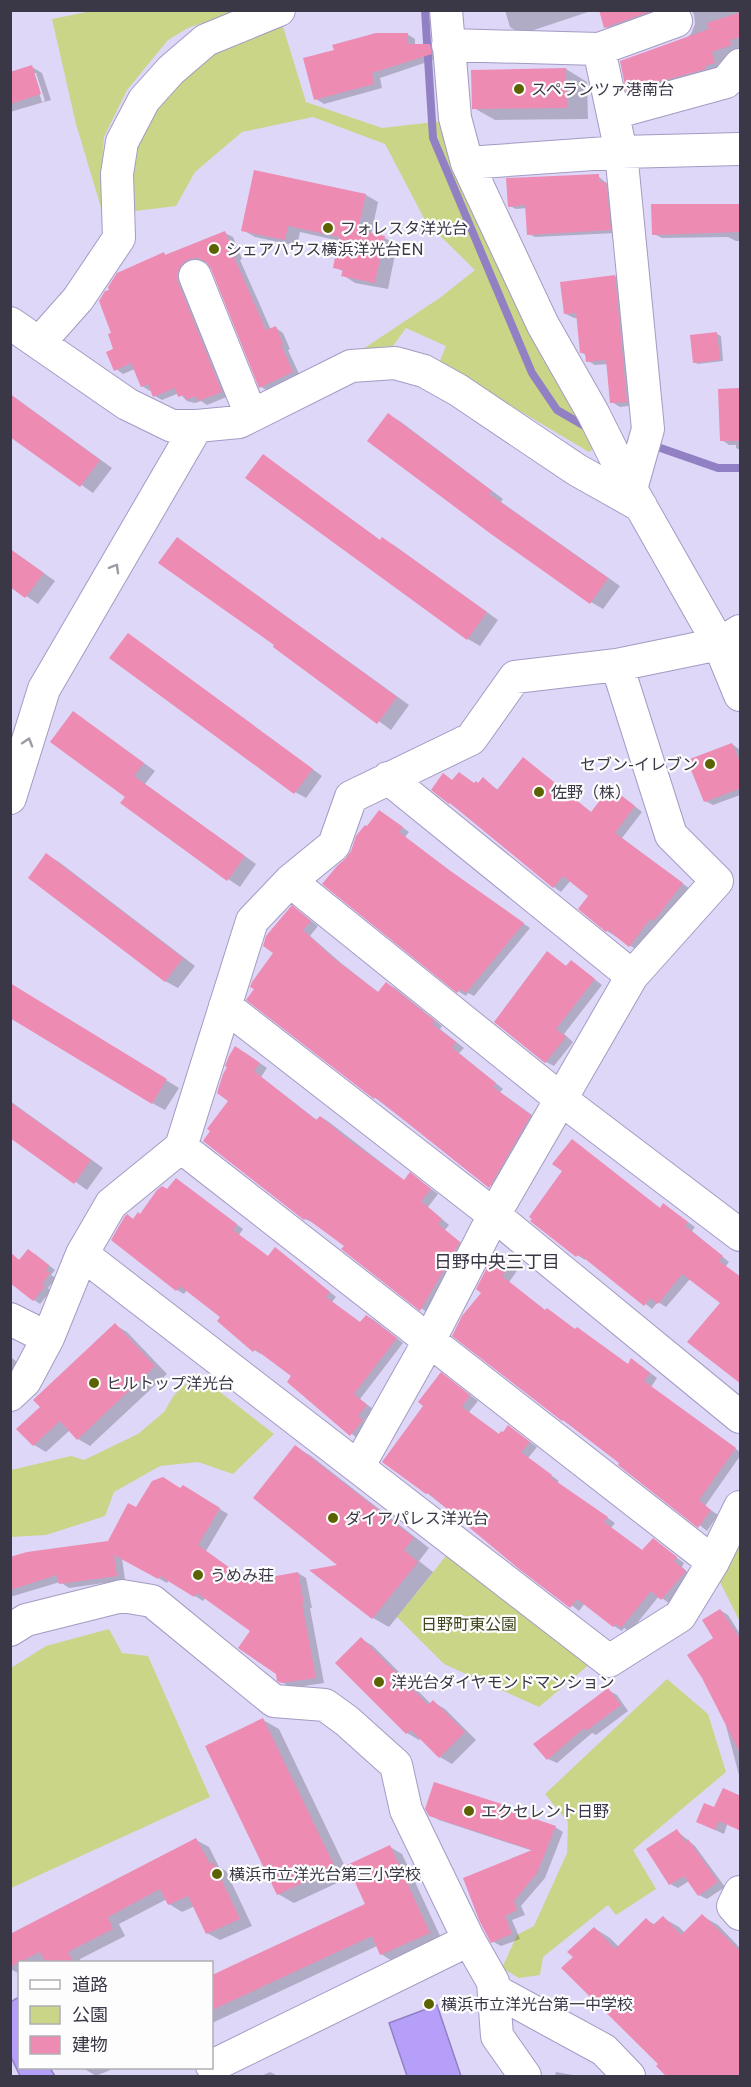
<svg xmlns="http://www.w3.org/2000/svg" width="751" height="2087" viewBox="0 0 751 2087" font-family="'Public Sans','Noto Sans JP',sans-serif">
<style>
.green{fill:#cad588}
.water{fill:#b69ff9;stroke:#9180c4;stroke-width:1.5}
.shadow{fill:#0003;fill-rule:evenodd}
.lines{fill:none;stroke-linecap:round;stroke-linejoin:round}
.stream{stroke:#9180c4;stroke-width:8}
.building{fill:#ed8bb3}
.minor-casing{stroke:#a49bc3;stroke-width:34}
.minor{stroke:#fff;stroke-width:32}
.oneway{stroke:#9c9ba3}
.poi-dot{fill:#5b6300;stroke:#fdfdfd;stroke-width:2}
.labels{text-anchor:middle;stroke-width:4.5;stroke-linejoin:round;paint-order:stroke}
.poi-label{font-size:16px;fill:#3a3747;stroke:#fdfdfd;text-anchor:start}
.park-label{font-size:16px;fill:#41461c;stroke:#fdfdfd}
.neighbourhood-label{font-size:18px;fill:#3a3747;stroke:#fdfdfd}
</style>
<rect width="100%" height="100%" fill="#ded7f8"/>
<!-- green -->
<path class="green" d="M97 10 259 11 208 21 188 28 168 40 127 90 104 137 101 176 103 201 108 231 76 124 52 19Z
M280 17 306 102 382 128 443 121 543 360 588 415 598 446 589 452 439 363 446 346 406 328 393 346 363 349 441 297 475 270 426 222 385 144 313 117 242 132 195 172 176 206 127 212 130 143 195 55Z
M197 1374 274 1434 233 1474 198 1462 160 1466 114 1492 105 1516 46 1535 11 1537V1470L71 1456 84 1460 138 1434 164 1412 174 1395Z
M740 1524V1622L716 1574Z
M450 1551 591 1663 539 1707 444 1664 397 1617Z
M109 1629 122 1653 148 1656 210 1797 11 1888V1668L46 1646Z
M667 1679 708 1714 726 1772 633 1850 656 1889 616 1915 608 1905 543 1957 540 1975 519 1978 502 1968 517 1935 534 1926 567 1853 568 1822 545 1794Z"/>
<!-- water -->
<path class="water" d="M17 1998 20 2003V2068H50L55 2076H20L11 2057V2002Z
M437 2005 461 2076H407L389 2023Z"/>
<!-- shadow -->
<path class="shadow" d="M505 10H594L522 34 510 27Z
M601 10H681L617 34 606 27Z
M692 10H740V59L716 72 639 96 628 90 691 34 695 24 694 15Z
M407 34 415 39V45H430L438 50 439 58 380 78 382 88 324 104 316 99Z
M32 67 42 73 51 100 10 112V73ZM33 73H36L45 101 42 102Z
M566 69 587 82 588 119 495 120 474 108Z
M598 176 611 187 616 233 535 237 529 234 527 208 516 209 510 206Z
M366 195 378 202 371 235 385 238 397 245 388 289 355 283 343 275 344 272 335 267 340 241 300 232 297 246 255 237 243 230Z
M740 205V241H736L728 237 662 238 654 234Z
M225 233 233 237 242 259 240 260 271 330 276 328 283 333 290 349 288 350 300 376 268 391 261 387 213 269 206 262 196 263 229 396 207 405 201 401 195 403 187 401 179 393 162 400 155 396 152 390 150 391 142 386 135 369 123 374 116 369 115 350 164 254 167 256Z
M615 276 622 281 635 405 620 407 612 402 608 364 595 365 588 361 587 356 581 352 578 318H574L566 314Z
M717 334 721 336 723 361 698 364 694 362Z
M740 390V450L736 448V445H729L722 440Z
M10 394 112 468 93 493 10 435Z
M389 415 401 422 503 499 501 502 620 586 603 609 591 602Z
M264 456 381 541 383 539 395 546 498 620 480 646 468 639Z
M189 546 409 705 391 730 275 646Z
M10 549 55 581 38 604 10 585Z
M129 635 322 776 306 798 295 792Z
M74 713 155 771 145 784 256 864 240 887 228 879 127 797Z
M732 744 740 750V795L713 805 705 801Z
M524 759 592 813 618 793 642 812 622 838 690 889 663 924 659 922 637 950 607 931 591 896 571 880 561 892 554 887 450 803 453 781 479 784 483 779 498 790Z
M387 816 409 832 405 837 457 876 530 928 474 996 468 993 466 996 458 991 352 852 368 828Z
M47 855 59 862 195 966 178 988 165 981Z
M300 912 318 926 310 936 341 963 379 993 387 984 395 988 442 1026 440 1029 464 1048 459 1053 503 1089 500 1092 539 1120 498 1191 374 1097 275 953Z
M547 953 567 967H579L602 985 564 1034 573 1042 554 1066 546 1062Z
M10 984 179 1088 165 1110 152 1103Z
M244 1052 267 1068 261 1077 318 1121 321 1117 329 1122 405 1181 418 1179 438 1194 428 1207 449 1225 445 1230 467 1248 429 1314 344 1249 346 1246 314 1223 305 1219 205 1141 231 1101Z
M10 1101 103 1168 87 1190 10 1136Z
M183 1184 243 1229 239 1235 268 1257 275 1249 282 1253 336 1297 332 1302 361 1324 367 1316 374 1320 403 1343 360 1399 373 1409 364 1421 369 1425 358 1439 289 1381 293 1376 262 1352 261 1354 254 1350 222 1317 187 1290 184 1294 177 1290 113 1239 168 1191Z
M664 1205 695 1227 692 1231 729 1262 726 1266 722 1303 690 1279 666 1307 658 1302 652 1309 586 1258 585 1260 577 1255 661 1209Z
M10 1253 20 1261 35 1254 55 1270 51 1275 56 1278 48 1288 51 1291 40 1304 34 1300Z
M502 1261 517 1271 509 1282 546 1311 629 1365H640L657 1378 651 1387 740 1452V1456L705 1506 718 1515 707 1531 621 1462 563 1420 483 1293Z
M115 1325 127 1332 167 1374 90 1446 78 1439 70 1430 46 1452 34 1445 42 1407Z
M10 1356 22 1367 10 1382Z
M449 1379 478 1401 469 1412 500 1435 504 1434 509 1427 537 1447 528 1458 559 1481 557 1483 615 1523 611 1528 643 1551 653 1540 684 1563 682 1567 693 1577 670 1604 659 1596 630 1632 624 1628 622 1631 614 1626 585 1603 579 1611 427 1493Z
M296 1447 311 1456 429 1548 419 1561 433 1572 389 1627 373 1618 313 1571 341 1566Z
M183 1487 228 1514 206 1551 249 1582 298 1573 306 1578 312 1608H310L324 1683 291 1688 282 1682 252 1631 206 1597 203 1601 169 1580 167 1583 122 1558 125 1580 69 1588 60 1582 10 1597V1559L109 1542 136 1509Z
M720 1610 728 1615 740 1634V1779L724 1718 715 1638Z
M361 1639 373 1646 431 1704 433 1702 445 1709 476 1740 452 1764 440 1757 421 1738 419 1740 407 1733Z
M608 1690 617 1695 628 1711 596 1735 592 1733 557 1763 548 1759Z
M263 1720 279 1729 350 1877 294 1903 278 1894Z
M513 1809 521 1814V1816L555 1827 563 1832 545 1878 521 1906 525 1915 512 1920 520 1939 501 1946 492 1941 533 1851 439 1820 430 1815Z
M715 1809 727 1825 724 1834 706 1826Z
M677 1831 695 1846 725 1887 707 1899 699 1895 689 1881 678 1888 670 1884Z
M196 1840 209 1847 219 1867 226 1871 252 1926 220 1940 207 1933 195 1906 182 1912 169 1904 167 1899 119 1924 125 1936 80 1959 81 1962H20V1974L10 1969V1935Z
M390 1847 402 1854 442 1940 394 1962 381 1954 377 1946 212 2023V1977L367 1905Z
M702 1916 718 1925 740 1948V2076H668L658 2066 661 2064 575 1957 594 1928 610 1938 619 1947 646 1920 656 1925 663 1918 679 1927 685 1933Z
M83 2068H115L96 2076Z
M270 2072 278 2076H261Z
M556 2072 579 2076H555Z"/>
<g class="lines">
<!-- stream -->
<path class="stream" d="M425 10 433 138 532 373 557 410 588 428
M649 444 718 468H740"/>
</g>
<!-- building -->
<path class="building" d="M599 10H651L652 11 604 28Z
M741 12V37L730 40 732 45 712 52 715 63 705 66 706 69 626 91 620 61 709 29 707 23Z
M376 33H408L407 44H430L432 54 372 73 374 84 314 100 303 58 334 50 332 45Z
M32 65 41 94 10 104V72Z
M566 68 567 108 472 109 471 70Z
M254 170 366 194 358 230 385 236 375 283 341 276 343 270 333 268 339 237 288 226 285 240 241 231Z
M599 174V182H606L611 230 527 235 525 205 508 207 506 178Z
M651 204H741V232L652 235Z
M225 231 235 255H233L266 330 276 326 283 345H281L293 372 259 388 211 269 206 262 198 258 189 259 181 265 177 274 178 282 222 392 198 401 196 396 186 400 184 395 178 397 175 388 153 397 148 384 141 387 131 363 114 371 106 352 113 349 108 334 111 333 99 301 105 291 109 290 108 287 117 273 164 252 165 255Z
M615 275 627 402 610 403 606 360 586 362 585 353H580L576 313 564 314 560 282Z
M717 332 720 360 693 363 690 335Z
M741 388V441H720L718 389Z
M10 394 100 460 80 487 10 437Z
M388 413 492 491 489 494 608 578 590 604 491 534 367 441Z
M263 454 380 540 382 537 487 612 467 640 245 478Z
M177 537 397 697 377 724 273 647 274 645 158 563Z
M10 549 44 573 25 598 10 587Z
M128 633 313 769 294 794 109 658Z
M73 711 144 763 134 776 245 856 227 881 120 803 125 797 50 742Z
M732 743 741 765V788L704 802 687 760Z
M523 757 591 812 610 787 635 806 615 833 683 883 654 921 651 918 629 947 608 930 606 932 578 909 588 896 563 876 553 888 450 803 449 804 431 790 443 773 452 780 459 772 474 783 476 781 478 783 483 777 497 790Z
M379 810 403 827 399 832 449 870 524 923 466 993 460 989 457 993 322 884 337 866 346 858 351 851 356 836 365 825 367 826Z
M46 853 183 958 165 982 28 878Z
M292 905 311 921 303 930 332 957 378 992 386 982 435 1021 432 1024 456 1042 452 1048 496 1083 493 1087 531 1115 489 1188 375 1097 374 1099 246 1000 254 989 250 987 252 982 273 953 263 946 266 936Z
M547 951 566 966 571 960 595 979 556 1029 566 1037 545 1063 494 1022Z
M10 983 167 1079 152 1104 10 1018Z
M235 1046 260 1063 254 1071 316 1120 320 1116 345 1137 404 1180 410 1172 431 1189 421 1201 442 1219 438 1224 460 1242 420 1311 341 1249 344 1246 306 1218 304 1220 203 1141 210 1131 207 1129 228 1101 217 1093 223 1074 227 1067 225 1066 229 1056Z
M10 1102 91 1160 74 1184 10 1138Z
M572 1139 660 1208 663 1203 688 1222 685 1226 723 1256 719 1261 741 1277V1384L687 1342 720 1303 682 1274 658 1304 650 1298 644 1306 584 1258 578 1255 576 1257 530 1221 532 1219 529 1217 562 1171 552 1164Z
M176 1178 237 1224 233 1230 268 1256 275 1247 330 1292 326 1297 360 1322 366 1315 397 1338 354 1394 367 1405 358 1416 363 1420 350 1436 287 1382 291 1376 255 1349 253 1352 217 1321 220 1317 180 1286 176 1291 111 1240 125 1216 127 1214 133 1219 138 1212 140 1214 157 1190 162 1186 167 1189Z
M28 1249 49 1265 46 1270 50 1273 42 1284 45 1286 33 1301 10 1283V1252L19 1260Z
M494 1254 510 1266 502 1276 545 1310 547 1308 575 1329 577 1327 628 1364 631 1358 650 1373 644 1381 736 1448 699 1500 711 1510 698 1528 618 1465 619 1463 563 1420 562 1421 452 1336 462 1316 481 1293 476 1289Z
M115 1323 155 1366 77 1440 60 1421 33 1446 16 1429 40 1407 33 1400Z
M441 1372 470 1395 462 1407 499 1434 501 1431 503 1432 508 1425 530 1442 521 1452 552 1475 550 1477 608 1517 604 1522 642 1550 653 1538 677 1557 674 1561 686 1571 661 1600 651 1591 621 1628 616 1624 613 1627 577 1599 570 1608 519 1569 428 1493 426 1494 382 1462 423 1406 418 1402Z
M295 1445 414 1538 404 1550 418 1562 372 1619 309 1570 337 1565 253 1498Z
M163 1477 180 1488 183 1485 220 1508 198 1545 248 1581 298 1572 304 1604H302L316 1678 281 1683 277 1681 276 1674 238 1648 250 1631 197 1593 194 1597 160 1576 158 1579 114 1555 117 1576 59 1584 57 1575 10 1590V1557L27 1552 108 1541 128 1503 136 1507 152 1481Z
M720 1609 741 1640V1755L702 1678 687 1655 713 1638 702 1620Z
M361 1637 428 1705 433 1700 465 1732 439 1758 411 1730 406 1734 335 1663Z
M608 1688 621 1705 586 1731 584 1728 547 1760 533 1744Z
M263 1718 335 1867 277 1895 205 1746Z
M434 1782 514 1808 512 1811 556 1826 537 1873 514 1901 517 1910 505 1916 512 1934 491 1943 479 1920 463 1878 532 1850 429 1816 425 1809Z
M723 1788 741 1796V1831L719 1821 715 1830 696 1822 704 1803 714 1807Z
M677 1829 686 1843 688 1839 718 1882 698 1896 684 1876 669 1885 646 1849Z
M196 1838 210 1864 213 1862 240 1919 206 1934 188 1896 168 1905 160 1889 108 1917 113 1929 68 1952 73 1962H45L40 1952 10 1967V1934Z
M390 1845 430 1933 380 1955 372 1936 212 2010V1975L365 1904 347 1865Z
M702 1914 741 1952V2076H666L656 2066 658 2064 561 1968 573 1957 567 1952 594 1927 615 1949 646 1918 653 1925 663 1916 681 1935Z"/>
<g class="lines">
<!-- minor casing -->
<g class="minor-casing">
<path id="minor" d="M446 10 455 118 467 163 543 325 593 413 631 489 719 644 740 695
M448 45 599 49 621 152 648 429 631 489
M599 49 676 21
M613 113 726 82 740 65
M467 163 621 152 740 149
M195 276 251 415
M10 323 127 404 172 426H197L239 422 351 366 395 363 424 371 458 390 577 470 641 506
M39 343 78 299 119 238 117 174 122 142 144 100 171 70 206 40 279 10
M388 778 632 976
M10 798 44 689 197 426
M290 881 562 1100 740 1235
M225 1006 494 1215 740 1417
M181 1147 713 1562 740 1507
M82 1254 358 1467 429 1341 494 1215 632 976 717 881 671 835 617 665
M10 1319 48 1338 82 1254 111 1204 181 1147 252 921 290 881 334 845 351 797 471 739 515 677 617 665 719 644 740 631
M10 1395 25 1381 48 1338
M358 1467 609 1661 680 1616 713 1562
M10 1630 26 1620 122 1596 152 1601 274 1701 325 1705 347 1721 396 1765 406 1810 469 1940 493 1982 497 2036 525 2076
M740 1892 733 1906 740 1914
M494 1990 604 2050 629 2076
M212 2066 469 1940"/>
</g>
<!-- minor -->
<use href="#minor" class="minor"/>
</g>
<!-- one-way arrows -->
<defs><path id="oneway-chevron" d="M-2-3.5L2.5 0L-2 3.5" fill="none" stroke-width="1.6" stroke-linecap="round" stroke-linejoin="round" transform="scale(1.5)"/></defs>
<g class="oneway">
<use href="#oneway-chevron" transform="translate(115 568) rotate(-60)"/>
<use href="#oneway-chevron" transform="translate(28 742) rotate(-73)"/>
</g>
<!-- markers -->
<g class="poi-dot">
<circle cx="519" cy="89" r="6"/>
<circle cx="328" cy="228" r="6"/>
<circle cx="214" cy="249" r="6"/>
<circle cx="710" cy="764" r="6"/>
<circle cx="539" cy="792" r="6"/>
<circle cx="94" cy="1383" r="6"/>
<circle cx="333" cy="1518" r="6"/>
<circle cx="198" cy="1575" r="6"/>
<circle cx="379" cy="1682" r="6"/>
<circle cx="469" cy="1811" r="6"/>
<circle cx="217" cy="1874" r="6"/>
<circle cx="429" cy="2004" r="6"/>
</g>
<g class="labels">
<!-- poi labels -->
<g class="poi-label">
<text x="531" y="95">スペランツァ港南台</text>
<text x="340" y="234">フォレスタ洋光台</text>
<text x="226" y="255">シェアハウス横浜洋光台EN</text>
<text x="698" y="770" text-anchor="end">セブン-イレブン</text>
<text x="551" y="798">佐野（株）</text>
<text x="106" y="1389">ヒルトップ洋光台</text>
<text x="345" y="1524">ダイアパレス洋光台</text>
<text x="210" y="1581">うめみ荘</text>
<text x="391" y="1688">洋光台ダイヤモンドマンション</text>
<text x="481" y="1817">エクセレント日野</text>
<text x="229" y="1880">横浜市立洋光台第三小学校</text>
<text x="441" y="2010">横浜市立洋光台第一中学校</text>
</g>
<!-- park labels -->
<g class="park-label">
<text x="469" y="1630">日野町東公園</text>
</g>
<!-- neighbourhood labels -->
<g class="neighbourhood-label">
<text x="497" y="1268">日野中央三丁目</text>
</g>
</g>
<!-- border -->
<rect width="751" height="2087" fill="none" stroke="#3a3747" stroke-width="24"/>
<!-- legend -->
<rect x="18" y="1961" width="195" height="108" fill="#fdfdfd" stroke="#afaeb4" stroke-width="1.5"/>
<rect x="30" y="1980" width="30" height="9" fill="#ffffff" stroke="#afaeb4" stroke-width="1.5"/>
<text x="72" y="1991" font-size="18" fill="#3a3747">道路</text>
<rect x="30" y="2006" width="30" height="18" fill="#cad588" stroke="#afaeb4" stroke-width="1.5"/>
<text x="72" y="2021" font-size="18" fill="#3a3747">公園</text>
<rect x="30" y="2036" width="30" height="18" fill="#ed8bb3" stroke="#afaeb4" stroke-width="1.5"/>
<text x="72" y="2051" font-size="18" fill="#3a3747">建物</text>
</svg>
